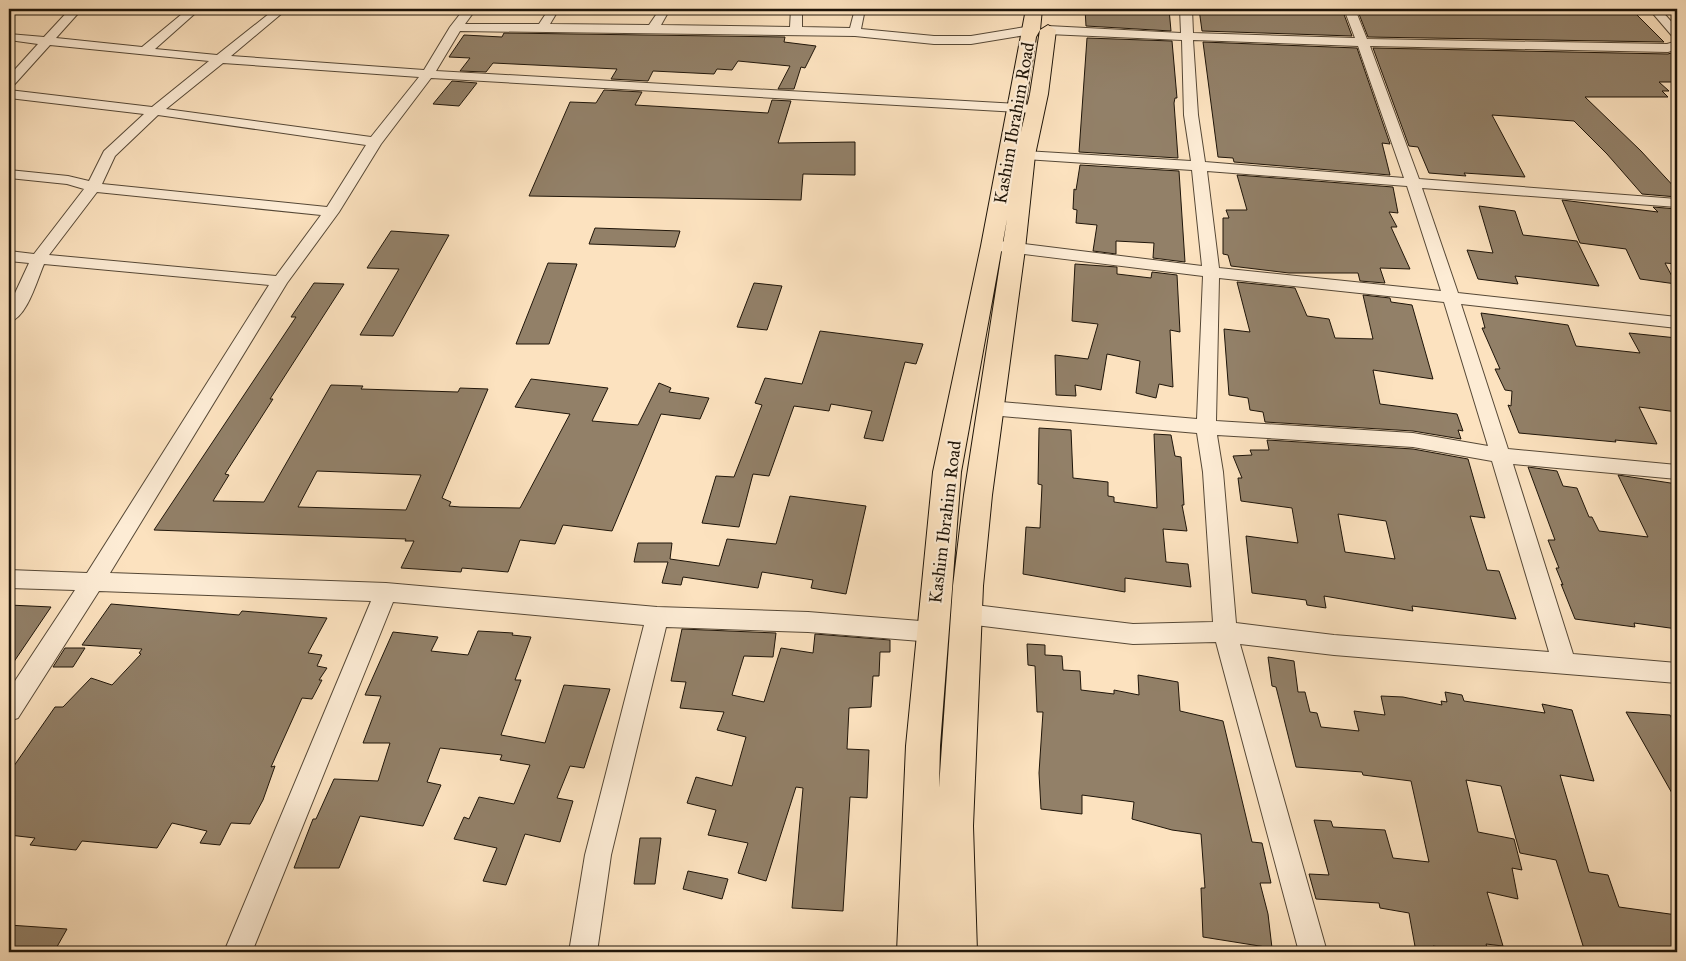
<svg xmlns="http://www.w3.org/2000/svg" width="1686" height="961" viewBox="0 0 1686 961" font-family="'IM FELL Great Primer',serif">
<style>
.building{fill:#928068;stroke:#1f1509;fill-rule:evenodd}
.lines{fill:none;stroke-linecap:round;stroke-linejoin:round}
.minor-casing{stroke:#564836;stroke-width:2}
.trunk-casing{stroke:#1f1509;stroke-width:2}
.minor{fill:#fdecd5;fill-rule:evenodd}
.trunk{fill:#fce2bf;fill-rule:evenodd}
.labels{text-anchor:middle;stroke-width:4.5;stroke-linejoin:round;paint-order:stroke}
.street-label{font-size:18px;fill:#1f1509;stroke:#fdecd5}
</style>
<rect width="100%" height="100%" fill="#fce2bf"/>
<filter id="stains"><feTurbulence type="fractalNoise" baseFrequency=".004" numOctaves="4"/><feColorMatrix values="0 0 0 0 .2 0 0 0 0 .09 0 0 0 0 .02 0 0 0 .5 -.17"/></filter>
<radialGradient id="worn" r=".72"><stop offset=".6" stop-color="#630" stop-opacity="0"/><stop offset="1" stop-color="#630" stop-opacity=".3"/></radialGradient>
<!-- building -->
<path class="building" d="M1085 9H1169L1171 31 1086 26Z
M1199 9H1342L1352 36 1202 31Z
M1357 9H1410L1414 13H1473L1469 9H1631L1664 42 1368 37Z
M504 33 785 37 784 42 816 46 805 68 801 67 794 89H778L790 66 738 61 732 70 717 69 714 74 653 71 648 81 611 79 617 69 493 63 486 72 460 71 470 58 449 57 464 35 502 37Z
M1087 38 1172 41 1177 98H1175L1174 103 1178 158 1079 152Z
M1203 42 1357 48 1390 144 1382 143 1390 175 1234 162 1233 158 1218 157Z
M1373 48 1668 54 1674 52 1677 55V82H1659L1669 91H1662L1668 97H1585L1641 151 1677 190V197L1642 194 1607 154 1574 121 1492 115 1525 177 1464 173 1466 176 1429 173 1418 147 1409 146Z
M452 81 477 83 459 106 433 104Z
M604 90 642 92 635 105 768 113 772 100 791 101 778 143 855 142V175L803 174 801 200 529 196 570 102 596 103Z
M1080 165 1179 171 1185 262 1153 258 1154 243 1116 241V254L1093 251 1097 225 1076 223 1077 210 1073 209 1074 189 1076 190Z
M1237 175 1393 187 1398 213 1389 212 1397 227H1391L1410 269 1380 268 1385 283 1360 281 1358 273H1289L1231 266 1228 255 1223 254V218H1229L1226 210H1247Z
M1562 200 1658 212 1653 207 1677 209V264L1665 263 1676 284 1640 279 1626 249 1580 243Z
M1479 206 1515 211 1523 235 1577 241 1599 286 1515 276 1518 284 1478 279 1467 250 1493 253Z
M595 228 680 231 675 247 589 244Z
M391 231 449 235 393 336 360 335 399 269 367 268Z
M548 263 577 264 549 344H516Z
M1075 264 1117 267V274L1151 278 1152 272 1177 275 1180 332 1170 330 1173 387 1159 384 1156 398 1136 393 1140 361 1107 354 1101 390 1075 385 1076 396 1056 395 1055 355 1088 359 1098 324 1072 321Z
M1237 282 1295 288 1307 316 1329 319 1335 338 1373 339 1363 295 1390 298 1391 302 1412 305 1433 379 1373 370 1380 404 1457 414 1463 431 1458 430 1461 439 1413 431 1265 422 1263 412 1250 410 1248 398 1229 395 1224 329 1250 332Z
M314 283 344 284 270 399H273L225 474 229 475 213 501 264 502 331 385 363 386 361 389 458 392 460 388 488 389 442 498 451 502 449 506 460 507 520 508 570 414 515 407 531 379 608 388 592 421 638 425 659 383 671 388 669 392 709 398 700 419 661 414 612 531 563 525 555 544 520 540 508 572 462 568 461 572 401 568 414 541H405L406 539 154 530 296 317H291ZM317 471 421 475 406 510 298 507Z
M754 283 782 286 767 330 737 327Z
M1481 313 1568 325 1576 346 1640 353 1629 333 1677 338V412L1639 407 1657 444 1615 440 1616 442 1519 433 1508 405 1511 406 1512 391 1505 390 1495 369H1500L1482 328H1485Z
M820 331 923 344 916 364 905 362 883 441 864 438 872 411 831 404 829 411 794 406 769 476 753 474 739 527 702 523 716 476 734 477 762 405 755 403 765 378 802 384Z
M1039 428 1071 430 1073 478 1108 482V496L1114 497V502L1157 508 1154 434 1171 435 1175 456 1181 457 1184 505H1182L1187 531 1163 529 1166 562 1188 564 1191 587 1125 578V592L1023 574 1026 527 1040 528 1042 485 1038 484Z
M1267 440 1413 449 1468 459 1485 518 1470 516 1487 570 1499 571 1516 619 1412 606 1413 611 1324 596 1326 608 1307 605 1306 600 1252 593 1246 536 1298 543 1292 508 1241 501 1238 478H1242L1233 456 1252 455 1250 450H1269ZM1338 514 1386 521 1395 559 1345 552Z
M1528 467 1557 471 1563 486 1577 488 1589 517H1592L1599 531 1648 537 1618 475 1677 484V629L1634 623 1635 627 1575 619 1561 584 1563 585 1556 568H1559L1548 540H1555Z
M790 496 866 506 846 594 811 588 813 580 762 572 758 588 683 577 681 585 662 583 668 562H634L638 543H672L670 559 719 566 727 539 776 544Z
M111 604 239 615 242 611 327 618 308 653 322 655 317 666 327 668 319 680H322L312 699 302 698 271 767 275 766 263 800 250 824 231 823 220 845 200 843 207 831 172 823 157 848 82 841 76 850 30 845 35 838 9 835V773L55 707H63L91 678 112 685 141 654 139 653 142 649 82 645Z
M9 605 51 607 9 669Z
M682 629 776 633 773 657 744 656 732 695 764 702 781 648 813 653 815 634 890 640V652H880L879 676H873L871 707 849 708 847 749 869 750 867 798 850 797 843 911 792 908 803 788 796 787 766 881 738 873 748 843 708 835 716 810 687 803 696 777 732 786 746 737 717 730 724 712 680 708 686 682 671 681Z
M478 631 513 633 512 635 531 637 515 680H521L501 735 545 743 564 685 610 689 584 768 570 766 557 798 573 801 560 842 525 834 506 885 483 881 497 848 454 839 464 817 469 819 479 797 514 804 530 765 500 760 502 755 440 748 427 782 441 785 423 826 360 816 339 868H294L313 819H316L334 779 378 781 390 743H363L381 696 365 695 393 632 438 637 431 651 468 655Z
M1027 644 1045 645V655L1062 656 1063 670 1080 671 1081 690 1114 694V690L1139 695 1138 675 1178 682 1180 711 1223 721 1252 842 1262 843 1271 883H1260L1268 914 1272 948 1203 937 1201 888H1205L1201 834 1172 830 1132 819 1134 802 1082 795V814L1041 809 1039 773 1043 712H1037L1035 666 1028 665Z
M65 648H85L73 667H53Z
M1268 657 1294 661 1298 692H1305L1310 712 1317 713 1321 727 1359 731 1354 711 1385 715 1381 696 1403 697 1442 705 1441 701 1447 702 1445 692 1462 695 1464 701 1545 713 1542 704 1572 710 1594 781 1560 775 1589 872 1608 875 1619 907 1677 915V952H1585L1556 860 1520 853 1501 786 1466 780 1478 832 1514 839 1522 870 1512 868 1518 899 1487 892 1503 946 1486 944 1489 952H1467L1433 946 1434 952H1416L1409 913 1380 908 1379 903 1316 899 1309 874 1329 875 1314 820 1331 821 1333 827 1385 830 1393 858 1429 862 1411 781 1363 775 1362 772 1296 767 1276 687 1272 686Z
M1626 712 1670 715 1677 729V802Z
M640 838H661L655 884H634Z
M688 871 728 879 722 899 683 889Z
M9 925 67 929 54 952H9Z"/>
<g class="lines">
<!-- minor casing -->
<g class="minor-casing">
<path id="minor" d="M70 9H82L56 38 142 47 188 9H200L155 49 217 55 275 9H287L231 56 424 70 450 27 464 9H476L465 24H539L549 9H559L550 24 649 25 660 9H670L661 25 790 27 791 9H802V27L850 28 855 9H865L861 29 934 36H971L1032 26 1038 30 1032 34 971 44H934L855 36 460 31 436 71 1034 105 1041 109 1034 113 431 78 381 144 339 212 287 283 110 573 386 583 657 607 808 612 933 622 941 625 944 632 941 639 933 642 808 632 666 627 611 855 597 952H569L585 855 644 625 393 602 252 952H224L371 601 99 591 18 718 9 721V690L75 590 9 588V570L87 573 269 285 44 264C37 280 27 318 9 322V306L29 263 9 261V251L34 254 84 189 67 184 9 178V170L68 176 89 181 104 151 144 114 9 98V90L152 107 209 61 50 45 13 86 9 87V76L38 44 9 40V34L44 37ZM223 63 419 77 371 137 166 109ZM158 115 179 118 366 145 327 207 102 184 115 156ZM97 192 321 215 276 276 49 255Z
M1180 9H1192L1193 33 1355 38 1344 9H1355L1367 39 1667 44 1677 41V49L1668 52 1370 46 1419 179 1677 199V207L1422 188 1458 293 1677 317V328L1461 304 1508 449 1677 465V479L1513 464 1573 654 1677 663V683L1334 655 1240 644 1327 952H1299L1216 642 1133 644 967 624 959 621 956 614 959 607 967 604 1133 624 1213 622 1203 472 1197 433 990 415 983 413 981 408 983 403 990 401 1197 419 1203 276 999 251 991 246 999 241 1202 266 1192 170 1025 159 1018 155 1025 151 1191 161 1184 115 1182 40 1048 34 1042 30 1048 26 1181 33ZM1193 40 1358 46 1404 178 1205 162 1198 115ZM1207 171 1407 186 1441 291 1219 268ZM1219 278 1444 302 1488 446 1413 433 1216 421ZM1217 435 1413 447 1492 461 1549 652 1334 635 1236 623 1223 472Z
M1649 9H1660L1677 28V38L1673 37Z"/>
</g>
<!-- trunk casing -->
<g class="trunk-casing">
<path id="trunk" d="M1026 9H1042L1040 30 1048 25 1056 30 1048 94 1035 155 1025 249 992 495 983 586 973 826 977 952H937V925V952H897L906 746 933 472 981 246ZM1040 30 1030 94 1021 132 1036 37ZM1007 219 964 495 953 586 939 788 940 746 961 472Z"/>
</g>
<!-- minor -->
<use href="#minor" class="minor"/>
<!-- trunk -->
<use href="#trunk" class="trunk"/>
</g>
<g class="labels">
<!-- street labels -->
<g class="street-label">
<text transform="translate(1014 123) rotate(-80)" y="6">Kashim Ibrahim Road</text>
<text transform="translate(945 522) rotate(-83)" y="6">Kashim Ibrahim Road</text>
</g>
</g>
<!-- margin -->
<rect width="1686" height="961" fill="none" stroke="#fce2bf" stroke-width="30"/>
<rect x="10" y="10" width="1666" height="941" fill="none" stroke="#1f1509" stroke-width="2.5"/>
<rect x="15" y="15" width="1656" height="931" fill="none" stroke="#1f1509"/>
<rect width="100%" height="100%" filter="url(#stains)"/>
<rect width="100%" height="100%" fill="url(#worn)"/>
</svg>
